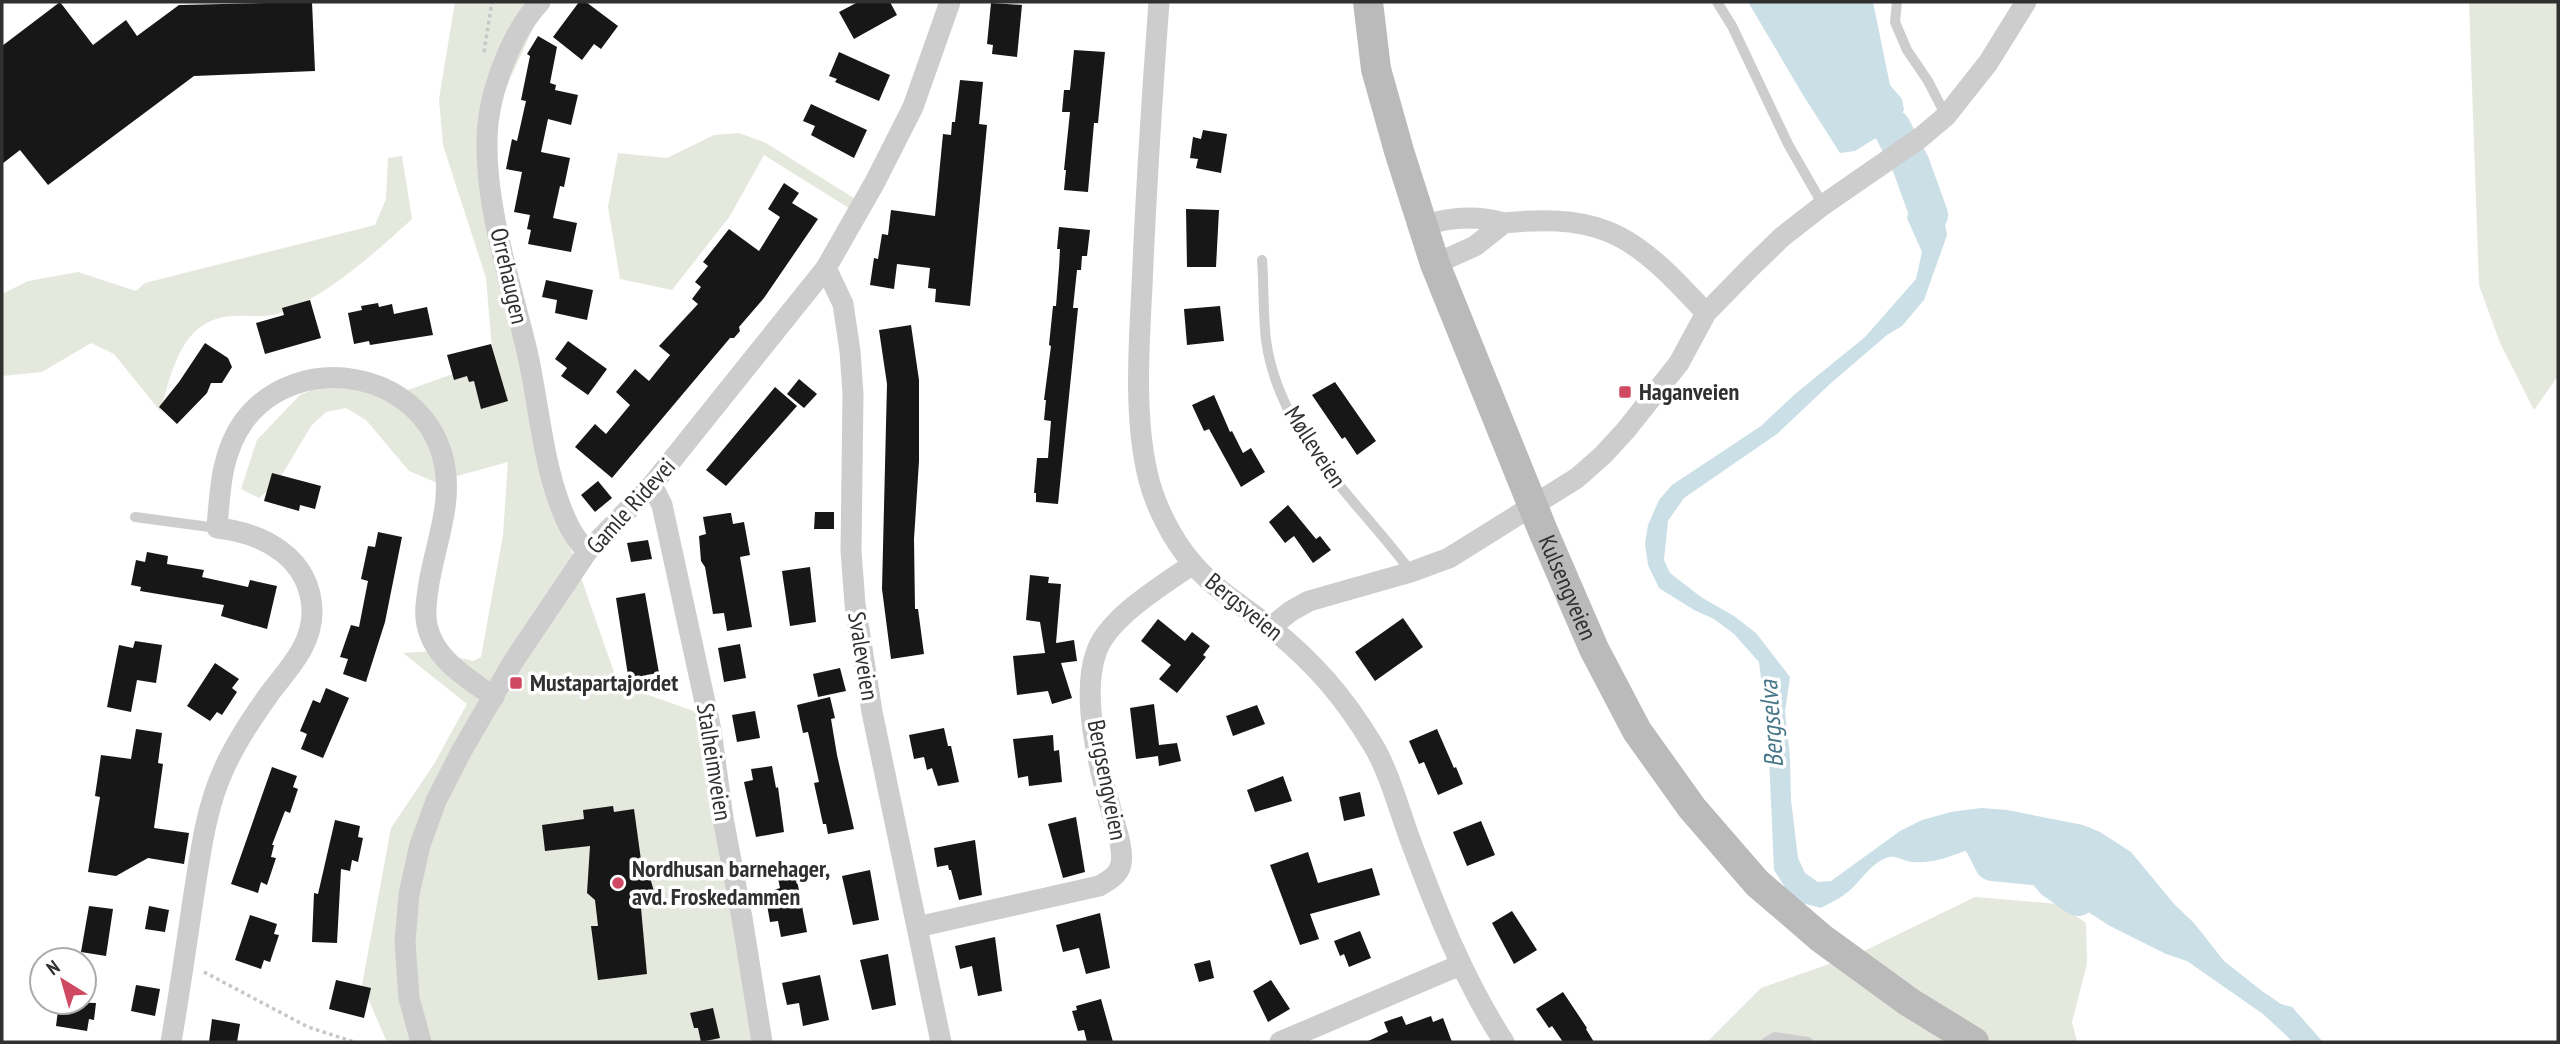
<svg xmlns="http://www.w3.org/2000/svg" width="2560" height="1044" viewBox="0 0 2560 1044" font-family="'PT Sans Narrow',sans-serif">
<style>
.green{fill:#e4e8dd}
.water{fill:#cbdfe6}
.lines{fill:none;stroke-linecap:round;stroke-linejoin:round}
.river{stroke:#cbdfe6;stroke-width:38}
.building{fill:#171717}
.path{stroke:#c7c7c7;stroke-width:3.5;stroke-dasharray:3.5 3.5;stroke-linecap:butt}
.lane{stroke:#cdcdcd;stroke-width:10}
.street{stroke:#cdcdcd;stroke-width:21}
.secondary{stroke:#bababa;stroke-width:30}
.poi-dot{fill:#d04962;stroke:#fff;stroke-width:2.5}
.labels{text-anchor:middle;stroke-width:7;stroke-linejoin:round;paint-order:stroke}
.street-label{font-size:24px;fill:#303030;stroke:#fff}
.poi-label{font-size:24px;font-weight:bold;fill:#303030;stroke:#fff;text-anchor:start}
.water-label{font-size:26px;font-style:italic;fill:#477688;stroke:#fff}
</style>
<rect width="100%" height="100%" fill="#fff"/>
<!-- green -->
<path class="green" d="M455 2H545L489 125 553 497 618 684 696 712 764 1042H387L362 985 391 828 434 764 467 704 403 653 433 651 473 661 481 657 503 535 508 462 435 482 409 471 366 420 346 408 326 412 311 426 277 483 259 498 241 489 257 440 300 395 353 373 402 392 493 360 486 278 443 145 439 99Z
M2469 2H2558V376L2534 410 2500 343 2479 285Z
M739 133 766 143 857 200 852 210 764 155 730 216 672 290 620 279 608 207 618 153 667 158 714 135Z
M402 156 412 219C376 252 326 297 280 313 266 318 247 315 232 316 180 320 173 371 160 411L114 354 91 343 42 372 2 376V294L28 281 78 272 136 291 145 283 375 225 386 199 388 158Z
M1975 897 2059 904 2086 923 2087 964 2072 1022 2077 1042H1707L1761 988 1860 953Z"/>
<!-- water -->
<path class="water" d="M1748 2H1873L1890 85 1902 99 1904 110 1892 128 1855 151 1840 153 1803 95Z
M1916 162 1923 175 1940 197 1947 235 1924 300 1902 326 1887 335 1831 383 1777 434 1684 498 1668 521 1664 560 1670 573 1701 597 1734 616 1756 633 1790 677 1785 712 1790 757 1791 800 1798 858 1805 873 1818 882 1831 881 1900 831 1922 820 1951 812 1981 808 2007 810 2083 825 2100 832 2131 852 2175 905 2194 923 2224 961 2262 991 2281 1004 2292 1007 2323 1042H2293L2263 1014 2187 961 2166 954 2110 926 2074 903 2050 893 2038 867C2008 855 1998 884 1965 851 1948 857 1931 864 1912 862 1901 861 1897 854 1886 858 1870 864 1862 880 1849 891 1841 898 1830 903 1821 908L1802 903 1788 892 1774 870 1768 734 1759 662 1734 634 1714 619 1694 610 1659 588 1648 565 1645 544 1648 525 1659 500 1672 485 1761 426 1795 394 1865 337 1916 279 1922 252 1907 218 1913 195 1905 169Z"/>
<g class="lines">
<!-- river -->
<path class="river" d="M1892 128 1911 165 1929 215
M1982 840 1993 862 2043 867 2054 880 2078 897"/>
</g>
<!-- building -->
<path class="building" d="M60 2 93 45 126 20 137 36 179 5 312 2 315 71 194 76 48 185 20 150 2 164V46Z
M579 2H586L618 26 601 49 594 44 582 60 553 37Z
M858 2H890L897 15 854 39 839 12Z
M991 3 1022 5 1017 57 992 54 993 45 987 44Z
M538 36 557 47 550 83 556 85 555 90 578 95 571 125 548 119 541 152 570 158 564 187 560 186 553 218 577 223 571 252 528 244 531 230 527 229 530 215 514 212 522 172 506 169 512 139 517 141 526 101 521 100 530 56 527 54Z
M1074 50 1105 52 1098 123H1094L1088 192 1064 190 1066 170H1064L1070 112H1062L1064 90H1070Z
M839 52 890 75 879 101 835 82 837 79 829 76Z
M960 80 983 82 979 124 987 125 970 306 935 302 936 289 928 288 930 268 897 264 894 289 870 285 874 258 878 259 882 234 888 235 891 210 935 216 943 134 951 135 952 122H955Z
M811 104 867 130 854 158 811 135 815 126 803 121Z
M1203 130 1227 134 1221 173 1196 168 1198 159 1190 158 1193 137 1201 139Z
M784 183 799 193 792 203 818 219 764 298 739 327 740 331 734 338H730L612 478 575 447 595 424 606 434 630 405 616 392 635 369 649 381 670 355 659 346 698 304 692 299 701 287 695 282 708 266 703 262 729 229 759 251 780 217 768 209Z
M1186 209 1219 210 1216 267H1187Z
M1059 227 1090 230 1087 256H1082L1081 270H1077L1073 308H1078L1058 504 1036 502V493H1034L1037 458H1048L1051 421 1044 420 1046 400H1044L1051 346 1049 345 1053 306H1056L1059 268 1060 249H1057Z
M546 280 593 290 587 320 555 313 557 300 542 297Z
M310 300 321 338 265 354 256 323 284 315 282 308Z
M378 303 379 307 392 304 394 314 427 307 433 335 370 345 369 341 354 344 348 313 362 310 361 306Z
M1220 306 1224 341 1187 345 1184 309Z
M911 325 919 380V461L914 539 915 609H918L924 654 891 659 882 589 887 384 879 330Z
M568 341 607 369 588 395 561 376 567 368 555 359Z
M205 343 228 358 232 367 222 383H211L207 393 177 424 159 407 179 382Z
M491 344 508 401 481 409 474 381 469 382 467 376 454 380 447 355Z
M799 379 817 394 804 408 787 394Z
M1335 382 1376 441 1357 455 1345 437 1342 439 1312 395Z
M775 387 797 406 726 486 706 470Z
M1214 395 1230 432 1232 431 1243 453 1251 448 1265 472 1241 487 1209 429 1204 431 1192 405Z
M272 473 321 486 315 509 300 505 299 511 264 501Z
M598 481 612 498 595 512 581 495Z
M1288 505 1316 539 1320 536 1331 550 1313 563 1294 536 1285 543 1269 522Z
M815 512H834V529H814Z
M729 513H731L733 524 744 522 750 555 740 557 752 627 727 631 724 613 713 614 705 567 701 561 699 536 706 534 703 517Z
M378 532 402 537 385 622 366 682 343 674 348 659 340 657 351 625 359 627 368 581 361 579 368 546 375 547Z
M648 540 652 559 631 562 627 543Z
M147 552 168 556 167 564 204 570 202 577 248 587 250 580 277 586 267 629 221 616 224 605 140 591 141 587 131 585 136 560 145 562Z
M810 567 816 622 790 626 782 571Z
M1030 575 1049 577 1048 583 1061 584 1056 643 1074 640 1077 661 1061 663 1072 698 1052 704 1048 691 1017 695 1013 656 1045 653 1040 622 1026 620Z
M645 593 659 673 646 675 647 679 629 682 616 598Z
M1403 618 1423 647 1375 681 1355 652Z
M1158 619 1185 641 1192 632 1210 646 1203 655 1206 657 1177 693 1159 679 1171 665 1141 641Z
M135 641 162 645 156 683 137 680 131 712 107 707 119 645 133 648Z
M740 644 746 678 724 682 718 648Z
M215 663 239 679 232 688 237 692 222 715 217 712 210 721 187 706Z
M840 668 846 691 818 697 813 674Z
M326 688 349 698 323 758 301 749 307 734 300 731 313 700 320 703Z
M830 697 835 718 831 719 837 755 854 829 828 834 826 824H823L814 783 819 782 808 732 803 733 797 705Z
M1154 704 1159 745 1177 743 1181 761 1159 766 1158 756 1136 759 1130 708Z
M1257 705 1265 724 1233 736 1226 716Z
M755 711 760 738 737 742 732 715Z
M944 728 948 746H951L959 782 938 786 932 768 927 770 924 757 914 759 909 735Z
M136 729 162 733 158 763 163 764 154 828 189 833 184 864 148 858 116 876 88 872 100 797 95 796 101 755 131 759Z
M1437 729 1454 768 1456 767 1463 784 1438 795 1424 762 1419 764 1409 741Z
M1053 735 1054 751 1059 750 1062 782 1029 786 1028 776 1018 778 1013 739Z
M772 766 776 788 778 787 784 832 756 837 744 782 753 780 751 769Z
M272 767 297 776 293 787 298 789 290 813 285 811 272 845H274L271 857 276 858 267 885 261 882 258 893 231 884Z
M1283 776 1292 801 1255 812 1247 790Z
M1360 792 1365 816 1344 821 1339 797Z
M613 806 614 812 634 809 641 860H645L655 895 643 898 645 907 641 908 647 974 598 980 591 926H598L595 900 587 893 590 846 545 851 542 825 584 819 583 810Z
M1076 817 1085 872 1063 878 1048 824Z
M335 820 360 826 358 837 363 838 358 862 352 860 350 871 341 869 337 943 312 942 314 893 318 894Z
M1481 821 1495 855 1467 866 1453 832Z
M975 840 982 895 959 900 951 870H949L948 865 937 867 934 848Z
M1308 852 1318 883 1372 868 1380 895 1310 914 1319 939 1300 945 1270 865Z
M870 870 879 920 853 925 842 876Z
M796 875 807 932 781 937 778 921 770 922 765 893 780 888 778 878Z
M89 906 113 909 106 956 81 952Z
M149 906 169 910 165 932 145 929Z
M1512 911 1537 950 1514 964 1492 923Z
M1100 913 1110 968 1086 974 1079 948 1063 952 1056 925Z
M250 915 277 924 274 934 279 935 270 962 264 960 261 969 235 960Z
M1360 931 1371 958 1349 967 1344 954 1340 956 1334 941Z
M995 937 1002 991 978 996 972 966 960 969 955 946Z
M888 954 896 1005 872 1010 860 960Z
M1210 960 1214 978 1199 982 1194 964Z
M820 975 829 1020 803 1026 799 1003 787 1005 782 983Z
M336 980 371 988 364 1018 329 1009Z
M1271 980 1290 1009 1268 1022 1253 991Z
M136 985 160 989 155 1016 131 1011Z
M1563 992 1587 1028 1586 1029 1594 1042H1563L1552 1026 1549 1028 1536 1009Z
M1101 999 1113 1042H1087L1084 1030 1078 1031 1072 1011 1077 1010 1076 1006Z
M59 1002 96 1003 94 1020 89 1019 87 1031 56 1026Z
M713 1008 720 1038 701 1042 698 1028H694L690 1013Z
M1402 1016 1406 1025 1431 1016 1433 1022 1443 1018 1452 1042H1366L1388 1032 1384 1022Z
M212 1019 240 1024 237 1042H209Z"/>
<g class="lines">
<!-- path -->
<path class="path" d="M484 52 492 2
M204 972 308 1027 354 1042"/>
<!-- lane -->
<path class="lane" d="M1717 2 1732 26 1788 144 1823 205
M1897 2 1895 22 1907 50 1928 81 1946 116
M1262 260C1264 286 1263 314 1266 340 1279 436 1357 499 1411 572
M135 517 217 528
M1766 1042 1775 1037 1808 1042"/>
<!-- street -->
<path class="street" d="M540 2C510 34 488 95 487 138 485 207 511 284 527 351 540 408 543 474 569 526 573 535 581 544 587 552
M1159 2C1152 97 1146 191 1142 286 1139 346 1134 414 1147 472 1154 504 1172 540 1194 565 1216 590 1244 607 1270 627 1314 662 1344 697 1373 745 1389 771 1400 813 1411 842 1437 912 1464 980 1504 1042
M1504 223C1609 212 1638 240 1706 313
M1422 226C1449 217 1476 215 1504 223L1475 246 1435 264
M826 268 843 304 850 351 853 394 851 551 855 604 872 712 941 1042
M652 485 662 505 711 730 723 818 742 918 762 1042
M1271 627 1291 611 1309 601 1411 572 1449 558 1577 478 1603 455 1626 430 1679 363 1706 313 1750 268 1782 237 1823 205 1920 138 1946 116 1988 63 2026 2
M917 927 1099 886C1108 881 1119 875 1121 864 1124 846 1114 824 1110 806 1098 764 1081 696 1096 653 1107 618 1163 585 1193 564
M171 1042C179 995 186 948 193 900 200 857 205 811 223 771 235 743 252 718 270 693 289 668 313 644 312 610 310 558 264 533 217 528 220 490 221 453 244 421 297 350 420 369 443 458 454 501 436 541 429 583 427 597 424 612 427 625 434 659 467 678 494 697
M421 1042 409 998 405 942 409 894 420 845 436 801 461 752 513 662 587 552 652 485 826 268 875 182 913 107 950 2
M1280 1042 1460 965"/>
<!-- secondary -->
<path class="secondary" id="s1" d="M1368 2 1376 69 1399 151 1435 264 1543 531 1594 649 1637 731 1692 808 1757 883 1821 938 1909 1002 1974 1042"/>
</g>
<!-- markers -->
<g class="poi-dot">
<rect x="1618" y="385" width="14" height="14" rx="3.5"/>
<rect x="509" y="676" width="14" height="14" rx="3.5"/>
<circle cx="618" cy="883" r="7"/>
</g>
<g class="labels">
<!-- street labels -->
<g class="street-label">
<text transform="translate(509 276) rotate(77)" y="8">Orrehaugen</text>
<text transform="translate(1315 447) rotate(57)" y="8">Mølleveien</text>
<text transform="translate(631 506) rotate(-48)" y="8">Gamle Ridevei</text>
<text dy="8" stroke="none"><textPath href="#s1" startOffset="621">Kulsengveien</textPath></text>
<text transform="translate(1244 607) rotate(39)" y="8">Bergsveien</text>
<text transform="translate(863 656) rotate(81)" y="8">Svaleveien</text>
<text transform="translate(714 762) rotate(81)" y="8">Stalheimveien</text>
<text transform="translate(1107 780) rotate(79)" y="8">Bergsengveien</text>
</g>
<!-- poi labels -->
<g class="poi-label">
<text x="1639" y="400">Haganveien</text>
<text x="530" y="691">Mustapartajordet</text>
<text x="632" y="877">Nordhusan barnehager,<tspan x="632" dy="28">avd. Froskedammen</tspan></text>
</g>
<!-- water labels -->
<g class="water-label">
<text transform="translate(1771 724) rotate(-94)" y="9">Bergselva</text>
</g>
</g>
<!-- border -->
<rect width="2560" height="1044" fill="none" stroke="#303030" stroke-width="7"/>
<!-- north arrow -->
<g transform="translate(63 981) rotate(323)"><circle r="33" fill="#ffffff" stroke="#acacac" stroke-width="2"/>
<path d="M0-5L12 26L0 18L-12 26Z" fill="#d04962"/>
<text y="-10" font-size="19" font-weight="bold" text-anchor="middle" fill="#303030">N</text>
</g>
</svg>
